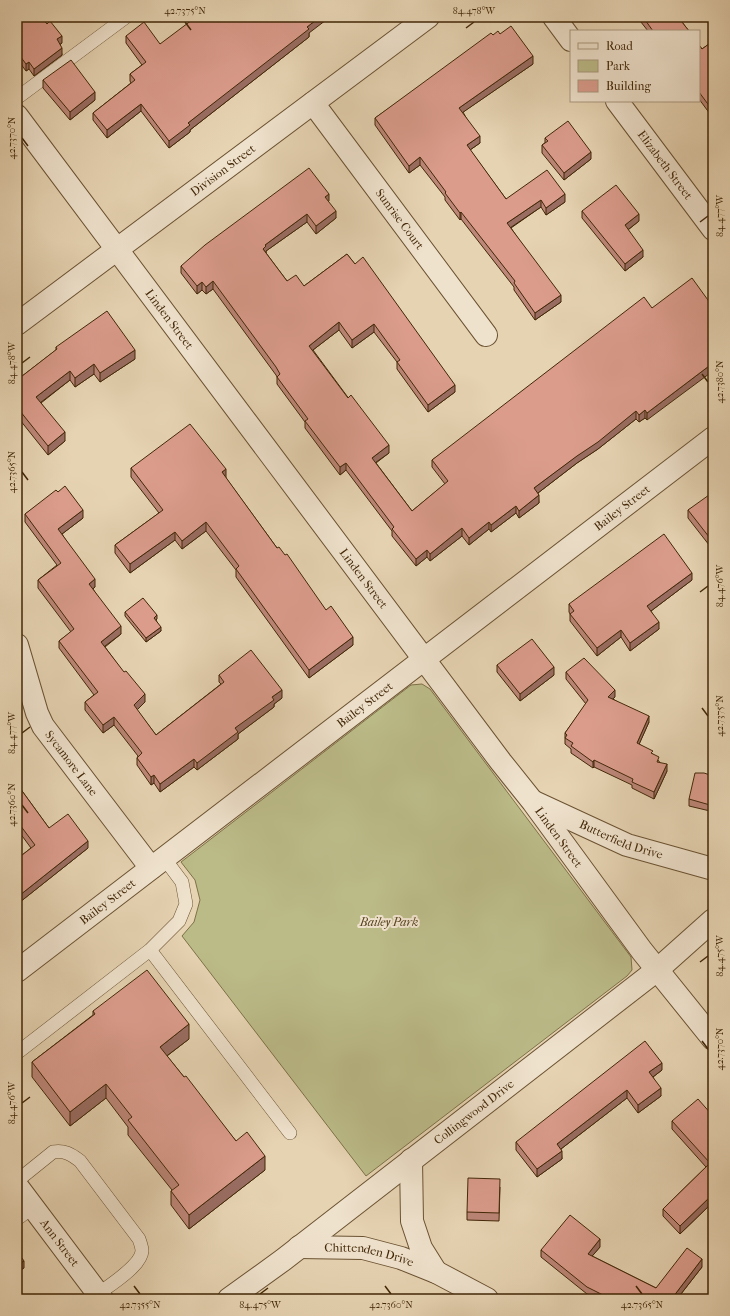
<svg xmlns="http://www.w3.org/2000/svg" width="730" height="1316" viewBox="0 0 730 1316" font-family="'IM FELL French Canon',serif">
<style>
.green{fill:#bb8;stroke:#7e7148}
.lines{fill:none;stroke-linecap:round;stroke-linejoin:round}
.service-casing{stroke:#6b5232;stroke-width:14}
.minor-casing{stroke:#6b5232;stroke-width:24}
.service{stroke:#efe2cd;stroke-width:13}
.minor{stroke:#efe2cd;stroke-width:22}
.wall{fill:#bc8678;stroke:#422707}
.shaded-wall{fill:#996d62;stroke:#422707}
.building{fill:#db9c8c;stroke:#422707}
.ticks{fill:none;stroke:#422707;stroke-width:1.5}
.labels{text-anchor:middle;stroke-width:4;stroke-linejoin:round;paint-order:stroke}
.street-label{font-size:12px;fill:#422707;stroke:#efe2cd}
.park-label{font-size:12px;font-style:italic;fill:#5a4521;stroke:#efe2cd}
.neatline{fill:none;stroke:#422707;stroke-width:1.5}
.ticks-label{font-size:10px;text-anchor:middle;fill:#422707}
</style>
<rect width="100%" height="100%" fill="#e6d3b2"/>
<filter id="stains"><feTurbulence type="fractalNoise" baseFrequency=".005" numOctaves="4"/><feColorMatrix values="0 0 0 0 .2 0 0 0 0 .09 0 0 0 0 .02 0 0 0 .5 -.17"/></filter>
<radialGradient id="worn" r=".72"><stop offset=".6" stop-color="#630" stop-opacity="0"/><stop offset="1" stop-color="#630" stop-opacity=".3"/></radialGradient>
<!-- green -->
<path class="green" d="M422 684 430 689 631 957 632 970 627 976 366 1176 182 936 194 922 200 900 195 880 181 862 411 685Z"/>
<g class="lines">
<!-- service casing -->
<g class="service-casing">
<path id="service" d="M17 98 126 17
M150 950 179 921 186 904 182 882 164 858
M17 1053 150 950 290 1133
M17 1181 53 1152C64 1150 71 1154 80 1161L139 1239C140 1242 142 1247 142 1251 141 1266 110 1285 98 1294
M17 1219 33 1207"/>
</g>
<!-- minor casing -->
<g class="minor-casing">
<g id="minor">
<path d="M554 17 571 40"/>
<path id="s1" d="M617 101 713 229"/>
<path id="s2" d="M313 103 486 335"/>
<path id="s3" d="M17 116 501 762 533 802 642 951 713 1039"/>
<path id="s4" d="M17 324 428 17"/>
<path id="s5" d="M17 645 37 713 43 726 151 868"/>
<path id="s6" d="M534 802 627 845 713 869"/>
<path id="s7" d="M17 971 713 438"/>
<path d="M411 1160 412 1221 421 1248 436 1272"/>
<path id="s8" d="M17 1186 102 1299"/>
<path id="s9" d="M299 1247 363 1248 401 1258 436 1272 487 1299"/>
<path id="s10" d="M229 1299 283 1260 657 970 713 920"/>
</g>
</g>
<!-- service -->
<use href="#service" class="service"/>
<!-- minor -->
<use href="#minor" class="minor"/>
</g>
<!-- wall -->
<path class="wall" d="M17 17 37 21 62 43 60 45 62 55 34 76 29 69 26 71 17 59V36H18L17 35Z
M637 17H678L689 31H648Z
M309 33V37L190 130V132L169 148 141 111 107 138 93 120V113L131 83 130 81V74L142 65 126 43V36L160 44Z
M500 34 533 64 463 112 480 143 470 150 506 199 565 202 546 215 541 207 511 228 561 302 535 320 514 290V287L461 219 460 220 445 200V197L420 165 409 173 375 125V118L493 35Z
M713 41V118L699 99V45L702 49Z
M43 80 95 100 70 120 43 88Z
M545 138 591 159 564 180 542 153V145L545 143Z
M329 201 328 202 336 218 316 234 307 222 266 251V253L287 281 304 286 347 254 455 392 428 412 397 369V362L374 332 352 348 339 330 313 350 389 453 376 463 412 511 445 484 432 467V460L652 308 647 420 645 418 639 422 636 419 598 449 577 463 538 493 539 503 519 518 516 513 491 532 489 529 469 545 462 536 430 561 427 557 416 566 392 536V531L346 470 340 475 305 428V422L277 384V377L276 375 213 289 206 294 202 290 197 294 181 273V266Z
M582 211 639 221 628 230 643 257 625 271 582 218Z
M56 347 135 359 100 382 94 374 75 387 70 380 41 403 65 441 48 455 20 420 17 422V380L56 350Z
M131 468 226 478 277 548 353 645 309 678 236 577V570L206 531 182 549 175 540 130 573 115 553V545L159 513 131 477Z
M58 492 83 518 62 534 95 587 93 589 121 634 105 647 145 702 137 710 156 735 221 684 219 682V675L282 698 274 704V707L238 734V739L197 770 194 767 160 792 154 783 151 785 137 765V758L138 756 114 725 103 733 85 710V702L94 695 59 648V641L71 632 38 588V580L57 565 25 522V514Z
M713 497V550L688 518V510Z
M692 580 651 611 659 629 630 651 621 637 597 656 570 621V614L569 612V604Z
M125 612 157 619 156 620 161 631 146 642 125 616Z
M497 665 554 675 520 701 497 672Z
M566 672 615 697 613 699 649 722 639 744 653 754 667 771 654 799 632 788V785L594 767 593 768 571 753V749L565 744V733L586 704 566 679Z
M713 776V804H712L710 811 689 806V799Z
M17 784 49 828 88 848 20 902 18 900 17 859 31 848 17 829Z
M93 1011 189 1039 167 1056 184 1077 236 1141 265 1170 189 1229 171 1205V1191L172 1190 128 1135V1127L106 1098 70 1126 32 1077V1062L93 1015Z
M662 1070 653 1077 661 1096 638 1113 627 1098 561 1149 562 1159 537 1177 516 1150V1142Z
M713 1116V1202L680 1234 663 1216V1209L706 1167 672 1129V1121Z
M500 1187 499 1221 467 1220V1212Z
M600 1247 592 1256 656 1288 702 1267 677 1299H597L587 1294 541 1257V1250Z"/>
<!-- shaded-wall -->
<path class="shaded-wall" d="M320 17H330L309 33V37L190 130V132L169 148V141L188 123 307 27Z
M62 36V43L57 46V39Z
M62 48V55L34 76V69Z
M533 56V64L459 115V108Z
M29 62V69L26 71V64Z
M95 92V100L70 120V112Z
M141 104V111L107 138V130Z
M480 136V143L467 152V145Z
M591 152V159L564 180V173Z
M420 157V165L409 173V166Z
M18 191V200L17 201V192Z
M329 194V201L325 205V197Z
M565 194V202L546 215V208Z
M541 200V207L507 230V223Z
M336 211V218L316 234V226Z
M461 212V219L460 220V213Z
M307 214V222L266 251V253L263 249 265 245Z
M639 214V221L625 232V225Z
M643 250V257L625 271V264Z
M213 281V289L206 294V287Z
M202 282V290L197 294V286Z
M561 295V302L535 320V313Z
M339 322V330L309 353V346Z
M374 324V332L352 348V340Z
M135 350V359L100 382V373Z
M713 363V371L647 420V413Z
M94 364V374L75 387V378Z
M70 371V380L36 406V397Z
M455 385V392L428 412V405Z
M645 410V418L639 422V415Z
M20 411V420L17 422V413Z
M636 411V419L598 449 577 463 534 496V488Z
M65 432V441L48 455V446Z
M389 445V453L372 465V458Z
M346 463V470L340 475V467Z
M226 469V478L222 472Z
M539 495V503L519 518V511Z
M516 506V513L491 532V525Z
M83 510V518L58 537V529Z
M206 522V531L182 549V541Z
M489 522V529L469 545V538Z
M462 528V536L430 561V554Z
M175 532V540L130 573V564Z
M427 550V557L416 566V559Z
M692 573V580L647 614V606Z
M95 579V587L89 592V584Z
M157 615V619L154 622V618Z
M659 622V629L630 651V643Z
M121 626V634L101 649V642Z
M161 627V631L146 642V638Z
M621 630V637L597 656V648Z
M353 637V645L309 678V670Z
M554 667V675L520 701V694Z
M282 690V698L274 704V707L238 734V739L197 770V763L235 728 272 697Z
M615 690V697L608 703V697Z
M145 694V702L134 713V705Z
M649 716V722L637 749V743Z
M114 717V725L103 733V725Z
M194 759V767L160 792V784Z
M594 760V767L593 768V762Z
M667 764V771L654 799V792Z
M21 767V775L17 778V770Z
M154 775V783L151 785V777Z
M712 797V804L710 811V805Z
M88 841V848L20 902V895Z
M18 893V900L17 901V894Z
M189 1024V1039L160 1061V1047Z
M662 1063V1070L649 1080V1072Z
M106 1084V1098L70 1126V1112Z
M661 1088V1096L638 1113V1105Z
M627 1090V1098L557 1152V1144Z
M562 1151V1159L537 1177V1169Z
M265 1156V1170L189 1229V1215Z
M713 1194V1202L680 1234V1226Z
M600 1239V1247L588 1261V1254Z
M702 1259V1267L677 1299 673 1297Z
M24 1261V1268L17 1273V1265Z"/>
<!-- building -->
<path class="building" d="M17 17H35L37 21 42 18 47 24 50 21 62 36 57 39 62 48 34 69 29 62 26 64 17 52V36L21 33 17 28Z
M196 17H320L307 27 309 29 188 123 190 125 169 141 141 104 107 130 93 113 135 80 130 74 146 62 126 36 144 22 160 44Z
M643 17H678L689 31H653Z
M511 26 533 56 459 108 480 136 467 145 506 199 547 170 565 194 546 208 541 200 507 223 561 295 535 313 514 283 515 281 461 212 460 213 445 193 446 192 420 157 409 166 375 118 491 33 493 35 498 31 500 34Z
M713 41V111L699 92V45L702 49Z
M71 60 95 92 70 112 43 80Z
M568 121 591 152 564 173 542 145 548 141 545 138Z
M309 168 329 194 325 197 336 211 316 226 307 214 265 245 266 246 263 249 287 281 296 275 304 286 347 254 355 264 363 257 455 385 428 405 397 362 400 360 374 324 352 340 339 322 309 346 348 398 351 395 389 445 372 458 412 511 448 481 432 460 644 297 652 308 692 278 713 307V363L647 413 645 410 639 415 636 411 598 442 577 456 534 488 539 495 519 511 516 506 491 525 489 522 469 538 462 528 430 554 427 550 416 559 392 529 394 527 346 463 340 467 305 421 308 419 277 377 280 374 276 367 213 281 206 287 202 282 197 286 181 266 205 245Z
M616 185 639 214 625 225 643 250 625 264 582 211Z
M107 311 135 350 100 373 94 364 75 378 70 371 36 397 65 432 48 446 20 411 17 413V380L57 349 56 347Z
M190 424 226 469 222 472 277 548 279 547 285 555 287 554 326 610 331 606 353 637 309 670 236 569 239 566 206 522 182 541 175 532 130 564 115 545 163 510 131 468Z
M65 486 83 510 58 529 95 579 89 584 121 626 101 642 124 672 126 671 145 694 134 705 156 735 224 682 219 675 251 650 282 690 272 697 274 700 235 728 238 732 197 763 194 759 160 784 154 775 151 777 137 758 142 753 114 717 103 725 85 702 98 692 59 641 74 629 38 580 61 563 25 514 56 490 58 492Z
M709 495 711 498 713 497V542L688 510Z
M664 534 692 573 647 606 659 622 630 643 621 630 597 648 570 614 574 611 569 604Z
M143 598 157 615 154 618 161 627 146 638 125 612Z
M532 639 554 667 520 694 497 665Z
M584 658 615 690 608 697 649 716 637 743 653 751 651 753 659 757 657 762 667 764 654 792 632 782 633 779 594 760 593 762 571 746 573 743 565 738 567 735 565 733 588 700 566 672Z
M17 763 21 767 17 770Z
M695 773H704L713 776V797H712L710 805 689 799Z
M17 784 49 828 68 814 88 841 20 895 18 893 17 894V859L35 845 17 821Z
M147 970 189 1024 160 1047 184 1077 186 1076 236 1141 247 1132 265 1156 189 1215 171 1191 179 1185 128 1120 132 1117 106 1084 70 1112 32 1062 95 1014 93 1011Z
M645 1041 662 1063 649 1072 661 1088 638 1105 627 1090 557 1144 562 1151 537 1169 516 1142Z
M698 1099 713 1116V1194L680 1226 663 1209 710 1163 672 1121Z
M468 1178 500 1179 499 1213 467 1212Z
M570 1215 600 1239 588 1254 656 1288 687 1248 702 1259 673 1297 676 1299H611L587 1287 541 1250Z
M17 1251 24 1261 17 1265Z"/>
<!-- ticks -->
<path class="ticks" d="M185 22 191 30M466 28 474 22M22 138 28 146M700 222 708 216M22 363 30 357M702 374 708 382M22 472 28 480M700 592 708 586M702 708 708 716M22 733 30 727M22 805 28 813M700 962 708 956M702 1041 708 1049M22 1103 30 1097M134 1286 140 1294M385 1286 391 1294M636 1286 642 1294M260 1294 268 1288"/>
<g class="labels">
<!-- street labels -->
<g class="street-label">
<text dy="4" stroke="none"><textPath href="#s1" startOffset="80">Elizabeth Street</textPath></text>
<text dy="4" stroke="none"><textPath href="#s4" startOffset="257">Division Street</textPath></text>
<text dy="4" stroke="none"><textPath href="#s2" startOffset="145">Sunrise Court</textPath></text>
<text dy="4" stroke="none"><textPath href="#s3" startOffset="254">Linden Street</textPath></text>
<text dy="4" stroke="none"><textPath href="#s7" startOffset="762">Bailey Street</textPath></text>
<text dy="4" stroke="none"><textPath href="#s3" startOffset="578">Linden Street</textPath></text>
<text dy="4" stroke="none"><textPath href="#s7" startOffset="438">Bailey Street</textPath></text>
<text dy="4" stroke="none"><textPath href="#s5" startOffset="132">Sycamore Lane</textPath></text>
<text dy="4" stroke="none"><textPath href="#s3" startOffset="902">Linden Street</textPath></text>
<text dy="4" stroke="none"><textPath href="#s6" startOffset="95">Butterfield Drive</textPath></text>
<text dy="4" stroke="none"><textPath href="#s7" startOffset="114">Bailey Street</textPath></text>
<text dy="4" stroke="none"><textPath href="#s10" startOffset="308">Collingwood Drive</textPath></text>
<text dy="4" stroke="none"><textPath href="#s8" startOffset="71">Ann Street</textPath></text>
<text dy="4" stroke="none"><textPath href="#s9" startOffset="71">Chittenden Drive</textPath></text>
</g>
<!-- park labels -->
<g class="park-label">
<text x="389" y="926">Bailey Park</text>
</g>
</g>
<!-- margin -->
<rect width="730" height="1316" fill="none" stroke="#e6d3b2" stroke-width="44"/>
<!-- legend -->
<rect x="570" y="30" width="130" height="72" fill="#efe2cd" stroke="#aa977e"/>
<rect x="578" y="43" width="20" height="6" fill="#efe2cd" stroke="#aa977e"/>
<text x="606" y="50" font-size="12" fill="#422707">Road</text>
<rect x="578" y="60" width="20" height="12" fill="#bbbb88" stroke="#aa977e"/>
<text x="606" y="70" font-size="12" fill="#422707">Park</text>
<rect x="578" y="80" width="20" height="12" fill="#db9c8c" stroke="#aa977e"/>
<text x="606" y="90" font-size="12" fill="#422707">Building</text>
<rect x="22" y="22" width="686" height="1272" class="neatline"/>
<g class="ticks-label">
<text x="185" y="14">42.7375°N</text>
<text x="474" y="14">84.478°W</text>
<text transform="translate(11 138) rotate(-90)" y="4">42.7370°N</text>
<text transform="translate(719 216) rotate(-90)" y="4">84.477°W</text>
<text transform="translate(11 363) rotate(-90)" y="4">84.478°W</text>
<text transform="translate(719 382) rotate(-90)" y="4">42.7380°N</text>
<text transform="translate(11 472) rotate(-90)" y="4">42.7365°N</text>
<text transform="translate(719 586) rotate(-90)" y="4">84.476°W</text>
<text transform="translate(719 716) rotate(-90)" y="4">42.7375°N</text>
<text transform="translate(11 733) rotate(-90)" y="4">84.477°W</text>
<text transform="translate(11 805) rotate(-90)" y="4">42.7360°N</text>
<text transform="translate(719 956) rotate(-90)" y="4">84.475°W</text>
<text transform="translate(719 1049) rotate(-90)" y="4">42.7370°N</text>
<text transform="translate(11 1103) rotate(-90)" y="4">84.476°W</text>
<text x="140" y="1308">42.7355°N</text>
<text x="260" y="1308">84.475°W</text>
<text x="391" y="1308">42.7360°N</text>
<text x="642" y="1308">42.7365°N</text>
</g>
<rect width="100%" height="100%" filter="url(#stains)"/>
<rect width="100%" height="100%" fill="url(#worn)"/>
</svg>
